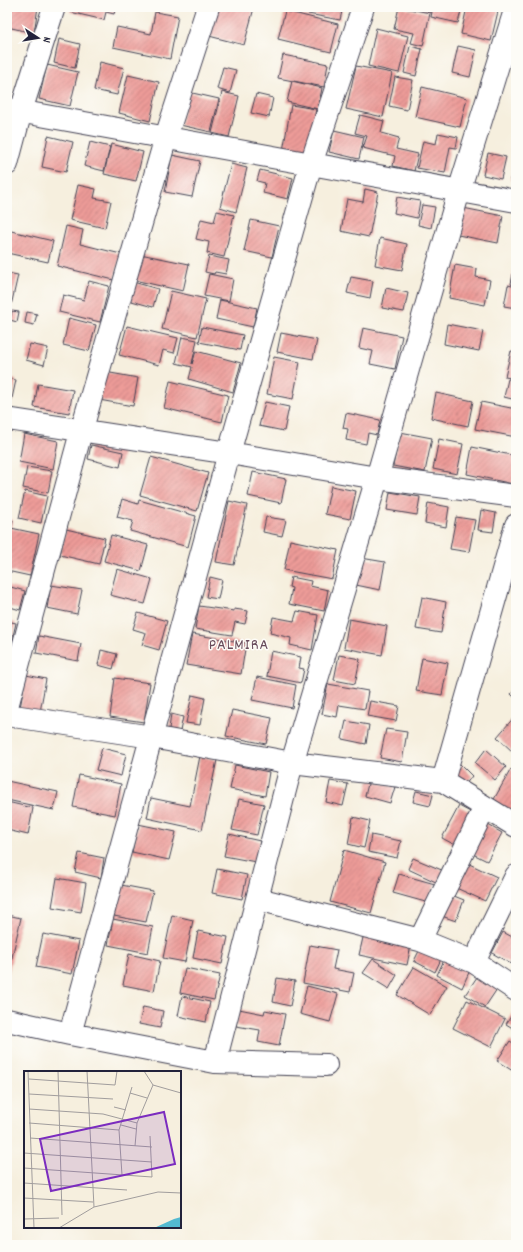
<svg xmlns="http://www.w3.org/2000/svg" width="523" height="1252" viewBox="0 0 523 1252" font-family="Dekko,sans-serif">
<style>
.building{fill:url(#building-hatch)}
.lines{fill:none;stroke-linecap:round;stroke-linejoin:round}
.minor-casing{stroke:#424153;stroke-width:24}
.minor{stroke:#fff;stroke-width:22}
.labels{text-anchor:middle;stroke-width:3;stroke-linejoin:round;paint-order:stroke}
.neighbourhood-label{font-size:16px;letter-spacing:1px;fill:#694c5c;stroke:#fdfcf7}
.inset-road{fill:none;stroke:#a19d9d;stroke-width:1}
.view{fill:#7b2cbf;fill-opacity:0.15;stroke:#7b2cbf;stroke-width:2}
.inset-edge{fill:none;stroke:#22223b;stroke-width:2}
</style>
<defs>
<pattern id="building-hatch" width="6" height="6" patternUnits="userSpaceOnUse"><rect width="6" height="6" fill="#ed9b98"/><path d="M-1 1l2-2M0 6l6-6M5 7l2-2" fill="none" stroke="#c07e7d"/></pattern>
</defs>
<rect width="100%" height="100%" fill="#fdfcf7"/>
<filter id="ink" filterUnits="userSpaceOnUse"><feTurbulence type="fractalNoise" baseFrequency=".025" numOctaves="2"/><feDisplacementMap in="SourceGraphic" scale="8" xChannelSelector="R" yChannelSelector="G"/><feConvolveMatrix kernelMatrix="1 2 1 2 8 2 1 2 1" color-interpolation-filters="sRGB"/></filter>
<filter id="wash" filterUnits="userSpaceOnUse"><feTurbulence type="fractalNoise" baseFrequency=".012" numOctaves="4" result="noise"/><feDisplacementMap in="SourceGraphic" scale="16" xChannelSelector="R" yChannelSelector="G"/><feGaussianBlur stdDeviation="0.9" result="paint"/><feColorMatrix in="noise" values="0 0 0 0 0 0 0 0 0 0 0 0 0 0 0 0 0 1.4 0 .05"/><feComposite in="paint" operator="in"/></filter>
<g filter="url(#wash)">
<rect width="100%" height="100%" fill="#f6efde"/>
<g id="blocks">
<!-- building -->
<path class="building" d="M7 7H38L34 33 7 27Z
M71 7H116L114 14 106 12 104 20 70 12Z
M216 7H249L254 8 244 45 209 36Z
M310 7H343L340 20 308 14Z
M399 7 430 13 423 46 411 43 414 33 394 29Z
M422 7H462L458 23 431 17 432 12 421 9Z
M467 7H499L491 41 461 34Z
M285 11 338 24 331 52 278 39Z
M155 12 178 16 170 59 113 47 117 27 151 34Z
M376 28 408 36 399 73 368 66Z
M59 39 80 44 75 68 54 63Z
M410 46 422 49 416 76 404 73Z
M458 46 476 50 470 77 452 73Z
M283 55 328 64 324 87 278 78Z
M100 62 124 68 117 95 94 90Z
M7 65H10L8 80H7Z
M47 65 78 72 70 106 39 99Z
M356 66 392 73 383 117 346 109Z
M223 67 236 70 230 93 217 89Z
M128 75 159 82 150 121 119 113Z
M395 77 413 80 407 110 389 106Z
M292 81 322 88 318 109 287 102Z
M422 87 467 98 460 127 415 117Z
M188 92 219 99 211 132 180 125Z
M222 92 239 96 229 137 212 133Z
M256 94 273 98 269 117 251 113Z
M291 105 316 109 307 156 283 151Z
M360 115 384 121 381 133 399 138 396 149 418 154 414 171 393 166 395 156 363 148 367 136 355 133Z
M334 130 364 137 359 159 329 152Z
M438 133 458 137 456 148 450 147 445 173 417 168 423 141 436 144Z
M48 136 73 142 66 172 42 167Z
M90 142 110 147 104 171 84 166Z
M111 144 143 152 136 181 104 174Z
M488 153 506 157 501 179 483 175Z
M172 155 200 161 192 197 165 192Z
M515 157H516V181L510 180Z
M231 164 247 168 236 212 220 207Z
M260 170 293 178 288 199 263 193 265 183 257 181Z
M78 185 96 189 94 198 111 201 105 228 70 220Z
M365 189 378 192 369 237 341 231 347 199 363 202Z
M397 197 420 201 417 218 394 213Z
M422 205 435 207 431 228 418 225Z
M463 208 503 216 498 243 458 235Z
M217 211 234 215 224 257 207 253 209 242 196 239 201 219 214 222Z
M251 220 279 226 272 257 244 251Z
M66 226 83 230 80 244 121 254 114 280 57 266Z
M7 230 53 241 48 262 7 253Z
M380 238 407 244 402 270 375 265Z
M140 254 189 264 183 291 134 280Z
M209 256 229 260 226 274 215 272 214 274 205 272Z
M515 263H516V286L511 284Z
M455 265 477 269 476 277 490 280 485 305 449 298Z
M7 273 18 275 11 306 7 305Z
M209 274 233 279 229 301 204 296Z
M351 277 373 281 370 298 347 293Z
M89 281 109 286 100 322 59 312 63 295 84 300Z
M133 282 158 289 153 307 128 300Z
M508 285 516 287V308L504 306Z
M386 288 408 293 404 312 382 308Z
M171 291 206 299 197 337 162 329Z
M220 300 257 308 253 327 216 319Z
M12 311 19 312 17 322 10 320Z
M27 312 37 314 34 325 25 323Z
M69 318 96 325 89 351 63 345Z
M447 324 483 331 479 351 444 344Z
M127 326 178 338 174 353 163 350 159 365 119 355Z
M202 327 243 335 240 350 199 342Z
M363 328 402 336 395 369 370 364 373 351 359 348Z
M281 333 317 340 313 359 277 352Z
M182 337 197 340 192 364 196 351 241 363 233 392 189 379 192 367 176 363Z
M30 344 48 348 44 365 26 360Z
M511 351 516 352V379L505 377Z
M274 357 300 362 293 399 267 394Z
M105 372 138 378 133 406 99 400Z
M7 378 16 380 11 403 7 402Z
M508 379 516 380V400L504 397Z
M170 381 228 395 222 422 164 408Z
M38 384 73 390 69 413 34 407Z
M436 393 473 401 468 426 431 418Z
M265 402 289 407 284 431 259 426Z
M481 402 516 409V437L475 429Z
M346 413 380 420 377 435 368 433 366 444 346 440 348 429 343 428Z
M400 432 432 438 425 472 393 466Z
M24 434 58 441 53 469 19 462Z
M439 439 463 444 457 474 433 469Z
M91 445 123 452 120 467 88 459Z
M472 447 516 456V469L513 484 467 474Z
M151 457 208 473 197 511 140 495Z
M27 467 52 471 48 493 23 488Z
M253 472 286 479 281 503 248 496Z
M331 486 356 491 350 519 325 514Z
M25 491 47 496 41 523 19 518Z
M390 492 420 497 417 515 387 510Z
M122 499 138 504 139 500 196 516 188 547 130 531 133 521 117 517Z
M229 501 247 505 234 565 216 562Z
M428 503 449 507 446 527 425 523Z
M481 510 496 513 493 532 478 530Z
M266 517 286 520 282 536 263 532Z
M456 517 475 520 469 552 450 549Z
M7 519 13 520 11 528 39 534 30 576 7 571Z
M66 529 105 538 99 564 60 555Z
M111 535 148 545 141 571 104 561Z
M290 540 338 550 332 579 284 570Z
M361 558 385 562 380 590 356 585Z
M117 569 152 579 145 604 110 595Z
M210 577 222 580 218 599 206 597Z
M291 577 311 581 310 586 328 590 324 611 289 604 292 588 289 587Z
M51 585 82 590 77 614 47 608Z
M7 586 25 591 20 610 7 606Z
M422 597 446 602 441 633 416 629Z
M199 606 234 611V609L248 611 245 624 235 622 232 635 195 629Z
M297 611 318 615 312 650 290 645 291 638 270 633 273 617 294 621Z
M138 613 167 621 159 650 142 645 146 633 133 629Z
M349 619 387 626 382 655 344 648Z
M7 621 16 623 8 657H7Z
M192 634 246 643 241 674 186 665Z
M39 636 81 644 78 661 36 653Z
M101 650 117 654 113 669 98 665Z
M271 651 301 657 299 668 304 669 301 683 267 676Z
M339 655 360 659 355 684 334 680Z
M422 658 448 663 442 695 416 691Z
M26 675 46 679 40 712 20 708Z
M257 677 296 685 292 708 252 700Z
M115 678 150 683 144 722 110 717Z
M328 684 368 691 365 709 339 705 337 717 322 714Z
M516 688V699L511 694Z
M192 695 205 698 200 725 186 723Z
M370 701 399 706 396 721 367 716Z
M232 710 272 718 266 744 226 736Z
M171 714 183 717 180 731 169 729Z
M516 715V751L514 753 497 737Z
M346 721 369 725 366 744 342 739Z
M386 729 407 732 402 762 380 758Z
M102 748 126 754 121 776 96 770Z
M486 749 506 767 495 780 475 763Z
M200 756 217 760 202 830 147 818 151 798 190 806Z
M460 764 472 776 465 785 452 774Z
M235 765 269 772 265 796 230 789Z
M511 769 516 772V814L493 801Z
M79 775 121 784 115 815 73 807Z
M369 780 395 787 390 803 365 796Z
M7 781 58 792 54 810 7 800Z
M330 781 348 784 343 806 326 802Z
M416 791 433 795 430 806 413 802Z
M239 799 264 804 257 835 232 830Z
M7 802 33 808 28 835 7 830Z
M459 806 474 814 457 846 442 838Z
M353 817 370 821 364 848 348 844Z
M483 822 502 833 487 861 467 851Z
M138 824 176 832 169 860 132 852Z
M229 834 260 841 256 862 224 856Z
M371 835 401 841 397 858 368 852Z
M344 850 385 862 371 913 330 902Z
M79 853 104 858 101 878 75 872Z
M413 858 444 871 438 883 408 869Z
M465 862 497 877 485 901 454 887Z
M217 869 247 875 242 899 212 893Z
M399 874 435 884 429 903 393 893Z
M57 878 86 883 81 912 52 907Z
M121 885 153 891 146 922 114 916Z
M444 892 464 900 456 921 436 914Z
M7 915 21 918 8 975H7Z
M172 915 193 920 185 962 163 958Z
M113 919 153 927 148 953 108 945Z
M365 929 412 940 407 965 359 955Z
M198 931 228 937 222 964 193 958Z
M503 932 516 939V954L511 964 492 953Z
M43 934 79 941 72 974 36 967Z
M310 945 337 950 333 969 354 973 350 992 303 983Z
M422 945 443 955 435 972 414 961Z
M129 954 160 961 154 991 123 985Z
M445 958 470 970 462 988 437 975Z
M373 959 397 975 389 989 363 973Z
M414 967 447 986 430 1015 397 995Z
M185 968 220 975 214 1000 180 993Z
M481 971 501 983 485 1007 465 995Z
M277 978 295 981 290 1006 273 1002Z
M307 986 338 994 330 1022 300 1014Z
M182 996 210 1002 206 1022 178 1016Z
M467 1000 505 1019 491 1047 453 1028Z
M143 1007 163 1011 160 1028 139 1024Z
M239 1009 264 1014 265 1010 285 1014 279 1046 258 1042 260 1030 236 1026Z
M516 1009V1030L506 1024Z
M510 1041 516 1045V1073L497 1061Z"/>
</g>
</g>
<g filter="url(#ink)">
<use href="#blocks" fill-opacity="0" stroke="#424153" stroke-width="1"/>
<g class="lines">
<!-- minor casing -->
<g class="minor-casing">
<path id="minor" d="M7 109 516 201
M7 164 21 111 54 7
M7 419 229 453 377 478 516 496
M7 707 81 432 166 137 208 7
M7 715 152 737 292 763 443 781 516 826
M443 781 516 525
M258 899 420 940 474 962 516 990
M420 940 485 807
M474 962 516 876
M7 1020 70 1034 215 1062 326 1065
M70 1034 229 453 311 164 363 7
M215 1062 292 763 377 478 459 191 516 7"/>
</g>
<!-- minor -->
<use href="#minor" class="minor"/>
</g>
</g>
<g class="labels">
<!-- neighbourhood labels -->
<g class="neighbourhood-label">
<text x="239" y="649">PALMIRA</text>
</g>
</g>
<!-- overview -->
<g transform="translate(24 1071)">
<rect width="157" height="157" fill="#f6efde"/>
<path d="M157 146V157H130L150 148Z" fill="#53bad1"/>
<path class="inset-road" d="M4 0 10 157M34 0 38 144M63 0 70 136M120 0 129 14 157 22M5 8 91 14 93 0M106 22 123 27M5 23 89 28M90 36 102 39M5 38 79 43 113 52M5 52 95 59M97 54 112 58M6 67 128 76M111 75 113 52 129 14M0 82 128 91M0 97 128 106 126 65M98 104 95 59 108 16M0 112 103 119M0 127 69 131M0 148 35 147M35 157 70 136 134 121 157 122"/>
<path class="view" d="M140 41 151 93 27 120 16 68Z"/>
<rect width="157" height="157" class="inset-edge"/>
</g>
<!-- margin -->
<rect width="523" height="1252" fill="none" stroke="#fdfcf7" stroke-width="24"/>
<!-- north arrow -->
<g transform="translate(38 38) rotate(102)" stroke="#fdfcf7" stroke-width="3" paint-order="stroke">
<path d="M0-3L7 15L0 10L-7 15Z" fill="#22223b"/>
<text y="-6" font-size="11" font-weight="bold" text-anchor="middle" fill="#22223b">N</text>
</g>
</svg>
